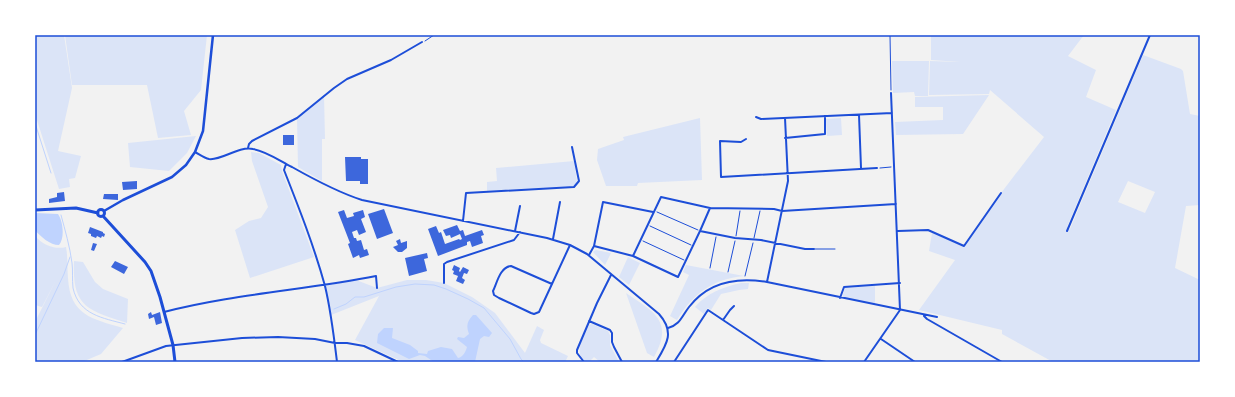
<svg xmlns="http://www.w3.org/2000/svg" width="1235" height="397" viewBox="0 0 1235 397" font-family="Signika,sans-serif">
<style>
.green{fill:#dbe4f7;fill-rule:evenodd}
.water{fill:#bfd3fe}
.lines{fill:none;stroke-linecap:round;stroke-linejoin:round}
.stream{stroke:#bfd3fe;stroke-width:1}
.building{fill:#3d67dc}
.path{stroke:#1d4ed8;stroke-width:1}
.service{stroke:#1d4ed8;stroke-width:1}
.minor{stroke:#1d4ed8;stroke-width:2}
.tertiary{stroke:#1d4ed8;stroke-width:2.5}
.secondary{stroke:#1d4ed8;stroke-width:3}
.neatline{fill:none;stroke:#1d4ed8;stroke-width:1.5}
</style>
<rect width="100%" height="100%" fill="#f2f2f2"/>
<!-- green -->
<path class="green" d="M35 35H64L72 88 58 151 81 156 75 178 69 179 70 187 59 189 35 114Z
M65 35H207L201 90 184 111 191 135 158 138 147 85H72Z
M931 35H1084L1068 56 1096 70 1086 97 1116 110 1067 227 1070 229 1143 55 1181 69 1183 71 1190 114 1200 116V205L1186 206 1175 268 1200 280V362H1053L1002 334V330L919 310 955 260 929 251 932 233 964 246 1001 193 1044 137 990 90 989 94 929 95 930 61 960 62 931 60ZM1128 181 1155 192 1145 213 1118 202Z
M892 61H929L928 96H915L914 92 893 93Z
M324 95 325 139H322V181L298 167 297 118Z
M989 95 963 134 896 135 895 122 943 120V107H915V97Z
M700 118 702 180 638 183 637 186H606L597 160 598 149 624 140 623 137Z
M841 118 842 135 827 136 826 119Z
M196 136 187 153 169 171 130 167 128 143Z
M251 152 259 153 281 165 282 171 314 257 250 278 235 230 249 221 261 218 268 207 252 161Z
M574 161 577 181 575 185 572 187 487 191V182L497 181 496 168Z
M35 236C43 245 55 250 66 247 68 257 67 268 68 278 70 315 92 319 123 328L101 354 82 362H35V322L56 280 42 307 35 305Z
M596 250 611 253 605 265 593 252 594 251Z
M628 257 640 263 629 285 619 277Z
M74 261 83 262 95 282 103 289 128 299 127 323C87 310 72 307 74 261Z
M686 265 744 276C712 279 693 294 677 320L670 316 689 275 683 272Z
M356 280 377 288 407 280H426L444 283 472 297 495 313 525 353 537 326 544 330 540 340 541 343 568 356 565 362H403L355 340 379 296 331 315 324 286Z
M741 283H749L748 289 739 290 721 294 711 310 708 308 704 314 695 307C707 293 723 287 741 283Z
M875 286V304L842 297 845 288Z
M626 293C654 312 674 321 654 357L647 353Z
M592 324 608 331 610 335V345L619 362H600L594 357 589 362H585C573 351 584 338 589 325Z"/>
<!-- water -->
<path class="water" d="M35 213 58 214C63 221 65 238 59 245 50 245 41 237 35 230Z
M473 315H476L492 333 489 337 484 336 480 339 475 362H434L425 356 420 355 409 359 377 343 378 334 384 328H393L392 338 410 345 418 351V353L427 354 428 351 441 347 452 349 458 358C463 357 466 351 467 347L457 339 458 337 464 338 469 334C466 325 467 322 473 315Z"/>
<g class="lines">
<!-- stream -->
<path class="stream" d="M35 123 51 173
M61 215C65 230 70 247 72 263 73 271 72 279 73 288 79 315 103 318 125 324
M334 309 346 304 355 297H364L396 287 415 284 434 285 446 289 468 299 484 308 510 339 521 359 524 362
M35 335 64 274 70 257"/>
</g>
<!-- building -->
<path class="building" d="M283 135H294V145H283Z
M345 157H361V159H368V184H360V181H346Z
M137 181V189L123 190 122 182Z
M64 192 65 201 49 203V199L57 197V193Z
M104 194H118V200L103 199Z
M384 209 393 233 377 239 368 214Z
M344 210 347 218 354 216 353 213 363 210 365 217 361 219 366 232 359 235 357 230 352 232 354 238H356L357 241 361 240 364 250 367 249 369 255 360 258 359 255 353 258 348 244 350 243 338 212Z
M457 225 460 231 463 230 465 236 482 230 484 235 481 236 483 243 472 247 470 241 467 242V245L438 256 428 229 436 226 439 233 441 232 445 244 459 239 460 240 462 239 460 234 451 238 450 235 446 236 443 230Z
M90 227 103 232V233L105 234 104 237 102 236 101 238 97 236 96 238 91 236V234L88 233Z
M400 239 401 243 407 241V248L402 252H398L393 247 398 245 396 241Z
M93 243 97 244 94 251 91 250Z
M427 253 428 258 424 259 427 271 409 276 405 258Z
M115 261 128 267 124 274 111 267Z
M454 265 460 268 459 271 460 272 463 267 469 270 467 274 464 273 462 278 465 280 463 284 456 281 458 276 453 274 454 271 452 270Z
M151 312 152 315 160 312 162 323 156 325 154 317 149 319 148 314Z"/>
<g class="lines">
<!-- path -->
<path class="path" d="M890 35 891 90
M425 41 434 35
M880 168 891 167
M657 212 698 230
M650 226 691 245
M736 236 740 211
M754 238 760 211
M643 241 684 260
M710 268 716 237
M728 272 735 241
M745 276 753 243"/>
<!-- service -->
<path class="service" d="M815 249H835"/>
<!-- minor -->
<path class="minor" d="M859 115 861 168
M756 117 761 119 892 113
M785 138 825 134V116
M746 139 741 142 720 141 721 177 877 168
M248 148 249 144 252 141 297 118 334 88 347 79 391 60 422 42
M195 152C199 154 204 158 209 159 221 161 238 146 253 149 266 151 280 161 292 167 315 180 337 192 362 200L547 238 570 245 587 254 659 314C675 332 667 344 656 362
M286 164 284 170C299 208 314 246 325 286 331 311 334 337 337 362
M463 221 466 193 574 187 579 181 572 147
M515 231 520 206
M700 231 735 238 761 240 805 249H814
M898 231 928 230 964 246 1001 193
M1067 231 1150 35
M553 239 560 202
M594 246 633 256 678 277 700 231 710 208
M589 255 594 246 603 202 653 212
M633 256 661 197 710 208 774 209 782 211 896 204
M767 282 788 181 785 118
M444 283V264L447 262 514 240 520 232
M552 284 511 266C500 267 497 283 493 291L494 295 499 298 531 313 534 314 539 312 570 245
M840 298 844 287 900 283
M164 312C233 294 306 290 376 276L377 288
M924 316 927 319 1002 362
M723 320 730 310 734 306
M589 321 610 330 612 333V342L614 347 622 362
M668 328C680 325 682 316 689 307 709 281 737 277 767 282L937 317
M881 339 915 362
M122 362 166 346 242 338 278 337 315 339 335 343H347L364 346 398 362
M584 362 577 353V350L597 303 611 275
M674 362 708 310 768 350 826 362
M864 362 900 310 891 93"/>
<!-- tertiary -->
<path class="tertiary" d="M104 211 123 200 172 177 186 165 195 152 203 131 213 35"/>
<!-- secondary -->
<path class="secondary" d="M97.5 213a3.5 3.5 0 1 1 7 0a3.5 3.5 0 1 1-7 0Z
M35 210 76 208 98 213
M103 216 145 262 151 271 160 297 173 345 175 362"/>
</g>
<!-- border -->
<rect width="1235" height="397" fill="none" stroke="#ffffff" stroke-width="72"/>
<rect x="36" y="36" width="1163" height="325" class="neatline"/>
</svg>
